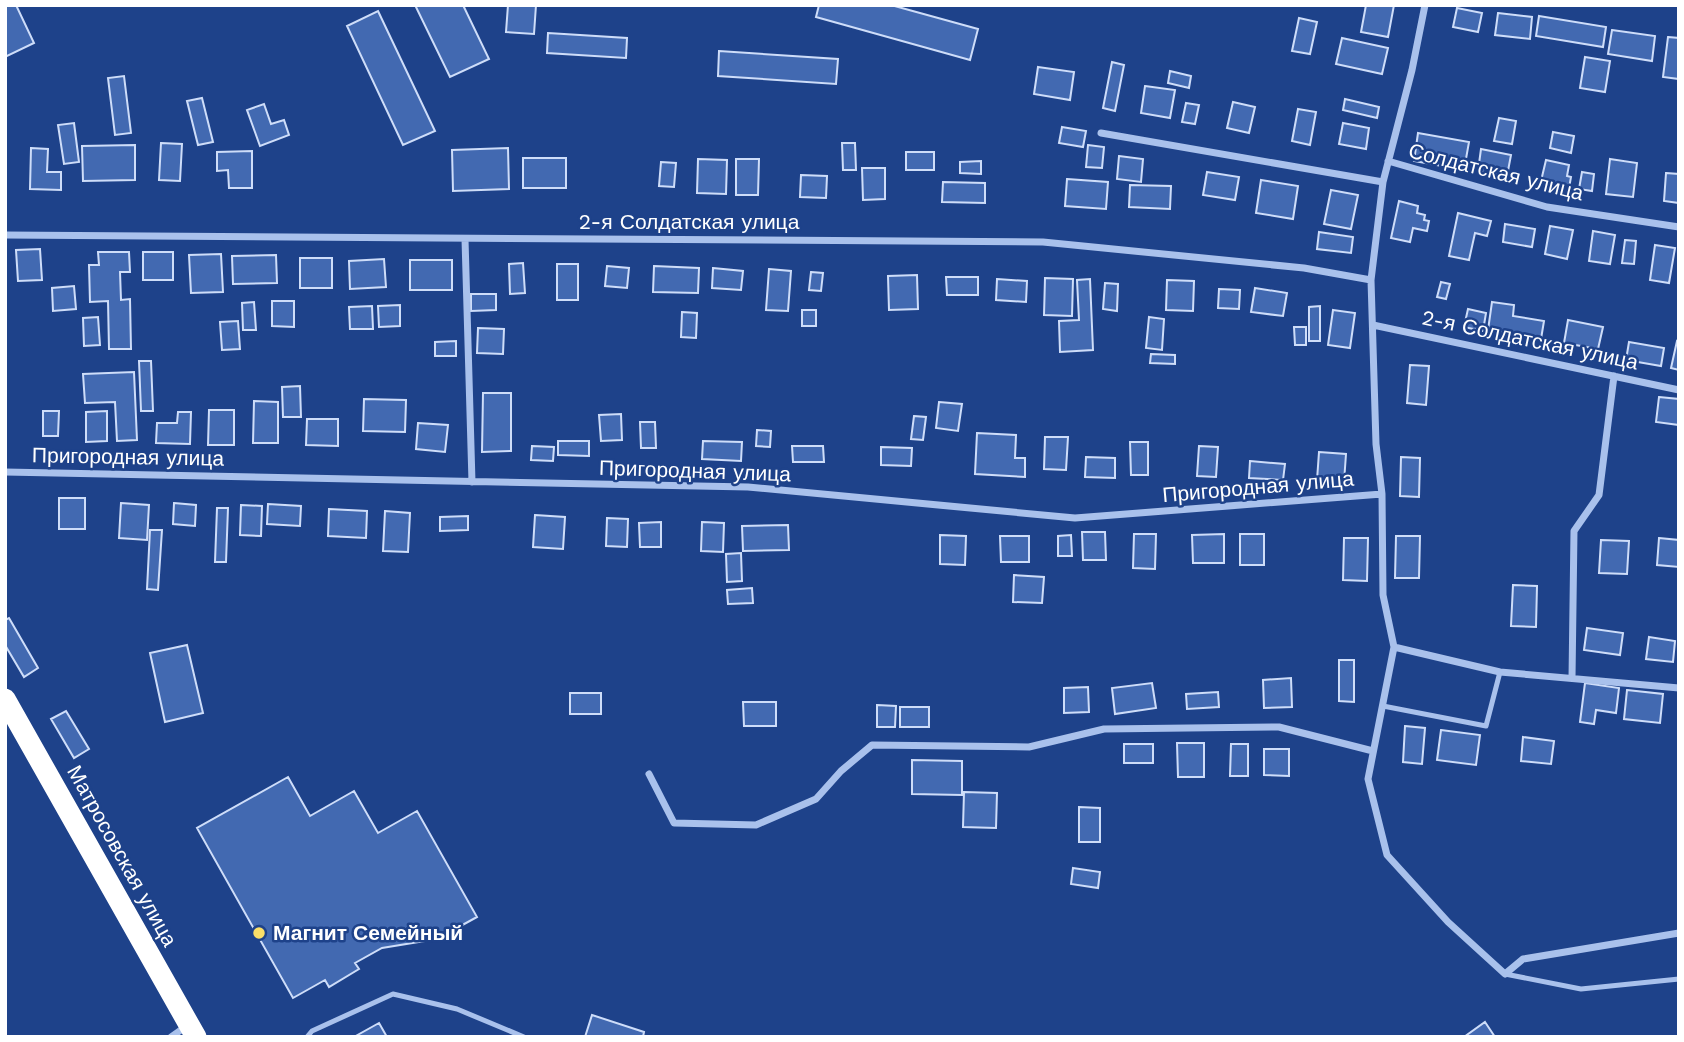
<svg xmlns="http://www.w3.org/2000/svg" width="1684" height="1042" viewBox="0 0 1684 1042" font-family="'Work Sans',sans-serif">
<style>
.building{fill:#4269b1;stroke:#ceddf9;stroke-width:2}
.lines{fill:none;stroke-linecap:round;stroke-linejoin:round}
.lane{stroke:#a9c1ec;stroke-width:5}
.street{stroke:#a9c1ec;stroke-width:7}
.highway{stroke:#fff;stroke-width:21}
.poi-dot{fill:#fbdf68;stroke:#1e428a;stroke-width:2.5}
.labels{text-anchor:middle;stroke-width:5;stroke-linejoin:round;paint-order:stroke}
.street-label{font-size:21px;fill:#fff;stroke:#1e428a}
.poi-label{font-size:21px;font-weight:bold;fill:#fff;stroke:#1e428a;text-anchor:start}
</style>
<rect width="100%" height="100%" fill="#1e428a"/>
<!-- building -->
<path class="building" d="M5 5H16L34 43 5 57Z
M415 5H463L489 59 450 77Z
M508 5H536L534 34 506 32Z
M819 5H891L978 29 970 60 816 17Z
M1366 5H1394L1388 37 1361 32Z
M1457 8 1482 13 1478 32 1453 27Z
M378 11 435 131 403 145 347 26Z
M1498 13 1532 17 1530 39 1495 35Z
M1539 16 1606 27 1603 47 1536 36Z
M1299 18 1317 22 1310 54 1292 51Z
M1612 30 1655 36 1652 61 1608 54Z
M548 33 627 38 626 58 547 53Z
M1668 37 1679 38V79L1663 77Z
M1342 38 1388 48 1382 74 1336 64Z
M719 51 838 59 836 84 718 76Z
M1585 57 1610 61 1605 92 1580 88Z
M1112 62 1124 65 1115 111 1103 108Z
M1038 67 1074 72 1070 100 1034 94Z
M1170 71 1191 76 1189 88 1168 83Z
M124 76 131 133 115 135 108 78Z
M1145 86 1175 90 1170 118 1141 113Z
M202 98 213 142 198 145 187 101Z
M1345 99 1379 107 1377 118 1343 110Z
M1233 102 1255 107 1249 133 1227 128Z
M1186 103 1199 105 1195 124 1182 122Z
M264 104 271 124 284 120 289 135 260 146 247 110Z
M1298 109 1316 112 1310 145 1292 141Z
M1499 118 1516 121 1512 144 1494 141Z
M74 123 79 162 64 164 58 125Z
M1343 123 1369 128 1366 149 1339 144Z
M1062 127 1086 131 1083 147 1059 143Z
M1553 132 1574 136 1571 153 1550 148Z
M1418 133 1469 142 1464 170 1414 161Z
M161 143 182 144 180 181 159 180Z
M842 143H855L856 170H843Z
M135 145V180L83 181 82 146Z
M1088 145 1104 147 1102 168 1086 167Z
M31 148 48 149 47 172H61V190L30 189Z
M508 148 509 189 453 191 452 150Z
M1481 149 1511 155 1507 176 1478 171Z
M252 151V188H229L228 170 217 171V152Z
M906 152H934V170H906Z
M1119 156 1143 159 1141 182 1117 179Z
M523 158H566V188H523Z
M698 159 727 160 726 194 697 193Z
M736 159H759L758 195H736Z
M1610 159 1637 163 1633 197 1606 194Z
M1546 160 1569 165 1567 176 1571 177 1569 188 1541 181Z
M981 161V174L960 173V162Z
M661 162 676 163 674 187 659 186Z
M862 168H885V199L863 200Z
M1207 172 1239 177 1235 200 1203 195Z
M1582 172 1594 174 1592 191 1579 189Z
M1666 173 1679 174V203L1664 201Z
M801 175 827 176 826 198 800 197Z
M1067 179 1108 182 1106 209 1065 206Z
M1261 180 1298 186 1293 219 1256 213Z
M943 182 985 183V203L942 202Z
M1130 185 1171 186 1170 209 1129 207Z
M1331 190 1358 195 1351 229 1324 224Z
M1399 201 1418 206 1417 213 1425 215 1424 220 1429 221 1427 231 1413 228 1410 242 1391 238Z
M1458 213 1491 221 1487 236 1475 233 1469 260 1449 256Z
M1505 224 1535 229 1532 247 1503 242Z
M1550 226 1573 230 1567 259 1545 254Z
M1593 231 1615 235 1610 264 1589 261Z
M1319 232 1353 237 1351 253 1317 249Z
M1625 240 1636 241 1634 264 1622 263Z
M1655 245 1675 248 1669 283 1650 280Z
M40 249 42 280 18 281 16 250Z
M98 252H129L130 272H120L121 300 130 299 131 349H109L108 301 90 302 89 265H99Z
M143 252H173V280H143Z
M221 254 223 292 191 293 189 255Z
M276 255 277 283 233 284 232 256Z
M300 258H332V288H300Z
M384 259 386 287 350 289 349 261Z
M410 260H452V290H410Z
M523 263 525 293 510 294 509 264Z
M557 264H578V300H557Z
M607 266 629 268 627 288 605 286Z
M654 266 699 268 698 293 653 292Z
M713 268 743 271 741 290 712 288Z
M769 269 791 271 788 311 766 310Z
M811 272 823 273 821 291 809 290Z
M917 275 918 309 889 310 888 276Z
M946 277H978V295H947Z
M1045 278 1073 279 1072 316 1044 315Z
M997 279 1027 281 1026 302 996 300Z
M1090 279 1093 350 1060 352 1059 321 1079 320 1077 280Z
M1167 280 1194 281 1193 311 1166 310Z
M1441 282 1450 284 1446 299 1437 297Z
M1105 283 1118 284 1117 311 1103 309Z
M74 286 76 309 53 311 52 288Z
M1255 288 1287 293 1283 316 1251 312Z
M1219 289 1240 290 1239 309 1218 308Z
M471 294H496V310L471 311Z
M272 301H294V327L272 326Z
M254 302 256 330H243L242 303Z
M1492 302 1514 305 1513 316 1544 321 1541 339 1488 330Z
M400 305V326L379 327 378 306Z
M372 306 373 329H350L349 307Z
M1320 306V341H1309V307Z
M1468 309 1486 313 1483 331 1464 327Z
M802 310H816V326H802Z
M1333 310 1355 313 1350 348 1328 345Z
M682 312 697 313 696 338 681 337Z
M98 317 100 345 84 346 83 318Z
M1149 317 1164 319 1162 350 1146 348Z
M1568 320 1603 327 1598 349 1564 343Z
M238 321 240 349 222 350 220 322Z
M1294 327H1306V345H1295Z
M478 328 504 329 503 354 477 353Z
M456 341V356H435V342Z
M1677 341 1679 342V370L1671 368Z
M1629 342 1664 348 1661 366 1626 360Z
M1151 354 1175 355V364L1150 363Z
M139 361H151L153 411H141Z
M1410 365 1429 366 1426 405 1407 403Z
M134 372 137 440 117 441 115 402 85 403 83 374Z
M300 386 301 417H283L282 387Z
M483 393H511V451L482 452Z
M1659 397 1679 399V425L1656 422Z
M364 399 406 400 405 432 363 431Z
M254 401 278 402V443H253Z
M939 402 962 404 958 431 936 428Z
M209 410H234V445H208Z
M43 411H59L58 436H43Z
M107 411V441L86 442V412Z
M178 412H191L190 444 156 443 157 423H177Z
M621 414 622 440 601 441 599 415Z
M914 416 926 417 923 440 911 439Z
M307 419H338V446L306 445Z
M640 422H655L656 448H641Z
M418 423 448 425 445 452 416 449Z
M757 430 771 431 770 447 756 446Z
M977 433 1016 435 1015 458H1025V477L975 474Z
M1045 437H1068L1066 470 1044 469Z
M558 441H589V456L558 455Z
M703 441 742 442 741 461 702 459Z
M1130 442H1148V475H1131Z
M532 446 554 447 553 461 531 460Z
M792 446H823L824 462H793Z
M1199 446 1218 447 1216 477 1197 476Z
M881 447 912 448 911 466 881 465Z
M1319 452 1346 454 1344 482 1317 480Z
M1086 457 1115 458V478L1085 477Z
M1401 457 1420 458 1419 497 1400 496Z
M1250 461 1285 464 1283 480 1249 478Z
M59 498H85V529H59Z
M121 503 149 505 147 540 119 538Z
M174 503 196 505 195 526 173 524Z
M268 504 301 506 300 526 267 524Z
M241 505 262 506 261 536 240 535Z
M217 508H228L226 562H215Z
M329 509 367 511 366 538 328 536Z
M385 511 410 513 408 552 383 551Z
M535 515 565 517 563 549 533 547Z
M468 516V530L440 531V517Z
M607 518 628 519 627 547 606 546Z
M661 522V547H640L639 523Z
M702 522 724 523 723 552 701 551Z
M788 525 789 550 743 551 742 526Z
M150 530H162L158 590 147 589Z
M1082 532H1105L1106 560H1083Z
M1134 534H1156L1155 569 1133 568Z
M1224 534V563H1193L1192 535Z
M1240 534H1264V565H1240Z
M940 535 966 536 965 565 940 564Z
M1071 535 1072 556H1058V536Z
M1000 536H1029V562H1001Z
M1396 536H1420L1419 578H1395Z
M1344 538H1368L1367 581 1343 580Z
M1659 538 1679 540V567L1657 565Z
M1601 540 1629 541 1627 574 1599 573Z
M741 553 742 581 727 582 726 554Z
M1014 575 1044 577 1042 603 1013 602Z
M1513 585 1537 586 1536 627 1511 626Z
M752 588 753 603 728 604 727 590Z
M9 618 38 668 24 677 5 645V620Z
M1587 628 1623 633 1620 655 1584 650Z
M1649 637 1675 641 1673 662 1646 659Z
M187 645 203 713 165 722 150 653Z
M1339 660H1354V702L1339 701Z
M1291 678 1292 707 1264 708 1263 680Z
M1152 683 1156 708 1115 714 1112 688Z
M1585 683 1619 688 1616 713 1596 710 1594 724 1580 722Z
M1088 687 1089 712 1064 713V688Z
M1627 690 1663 694 1660 723 1624 719Z
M1218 692 1219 707 1187 709 1186 694Z
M570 693H601V714H570Z
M743 702H776V726H744Z
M877 705 896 706 895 727H877Z
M900 707H929V727H900Z
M66 711 89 749 74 758 51 719Z
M1405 726 1425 728 1422 764 1403 762Z
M1441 730 1480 735 1476 765 1437 760Z
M1523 737 1554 741 1551 764 1521 761Z
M1177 743H1204V777H1178Z
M1124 744H1153V763H1124Z
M1231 744H1248V776H1230Z
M1264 749H1289V776L1264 775Z
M912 760 962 761V795L912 794Z
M288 777 310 816 354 791 378 833 417 811 477 917 437 939 382 948 355 963 359 969 329 987 325 980 293 998 197 828Z
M964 792 997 793 996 828 963 827Z
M1079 807 1100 808V842H1079Z
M1073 868 1100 872 1098 888 1071 884Z
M592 1015 644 1032 643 1037H585Z
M1485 1022 1495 1037H1464Z
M379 1023 387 1037H354Z"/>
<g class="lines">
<!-- lane -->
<path class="lane" d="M1383 706 1486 726 1500 672
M1505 974 1581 989 1679 979
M307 1037 312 1031 393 994 457 1009 524 1037"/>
<!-- street -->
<path class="street" d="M1425 5 1412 70 1383 182 1371 280 1376 444 1382 494 1383 595 1394 647 1368 779 1387 855 1448 922 1505 974 1523 959 1679 933
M1101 133 1383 182
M1388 161 1547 207 1679 227
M5 235 1043 242 1304 268 1371 280
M465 239 472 482
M1373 325 1679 390
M5 472 748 487 1075 518 1382 494
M1394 647 1500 672 1679 688
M1572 678 1574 531 1599 495 1614 376
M649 774 674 823 756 825 816 799 841 771 872 745 1029 747 1104 729 1279 727 1373 751
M171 1037 188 1025"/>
<!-- highway -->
<path class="highway" d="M5 699 196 1037"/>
</g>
<!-- markers -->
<circle class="poi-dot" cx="259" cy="933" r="7"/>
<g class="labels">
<!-- street labels -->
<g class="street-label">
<text transform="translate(1496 172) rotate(14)" y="7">Солдатская улица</text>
<text x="689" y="229">2-я Солдатская улица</text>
<text transform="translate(1530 340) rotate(12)" y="7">2-я Солдатская улица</text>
<text transform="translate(128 457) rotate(1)" y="7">Пригородная улица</text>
<text transform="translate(695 471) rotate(2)" y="7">Пригородная улица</text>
<text transform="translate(1258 487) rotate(-5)" y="7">Пригородная улица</text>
<text transform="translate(122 856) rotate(61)" y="7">Матросовская улица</text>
</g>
<!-- poi labels -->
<g class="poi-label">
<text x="273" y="940">Магнит Семейный</text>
</g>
</g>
<!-- border -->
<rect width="1684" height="1042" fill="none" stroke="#ffffff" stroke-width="14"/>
</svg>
